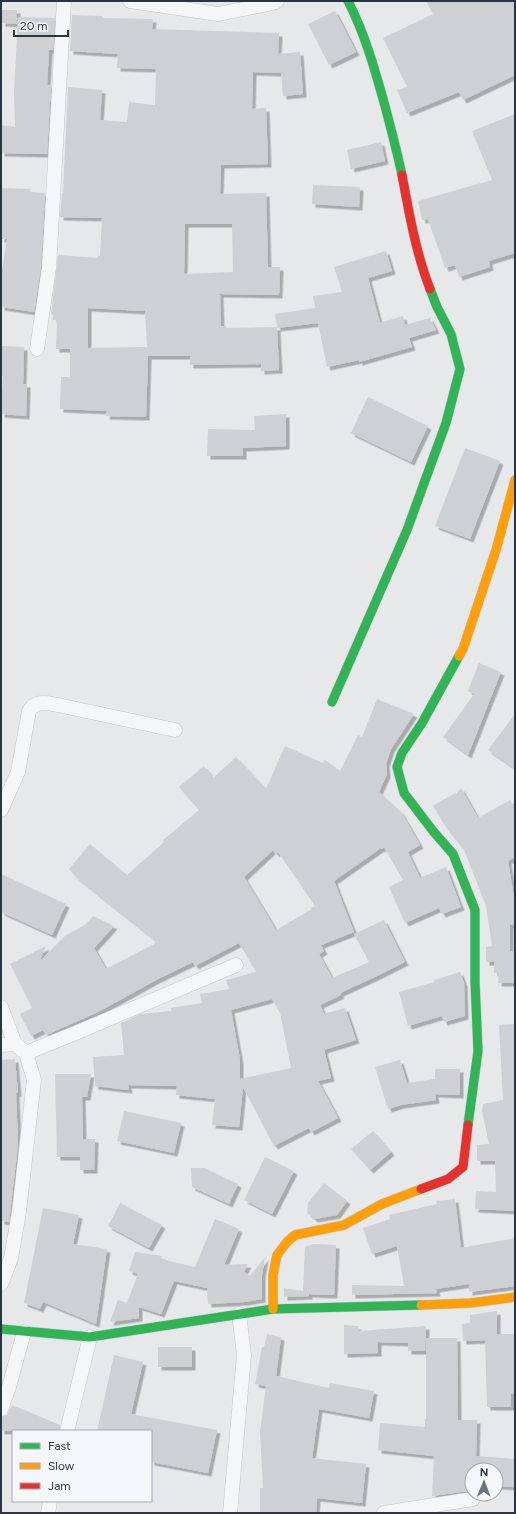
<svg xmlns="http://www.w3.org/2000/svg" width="516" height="1514" viewBox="0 0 516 1514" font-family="Figtree,sans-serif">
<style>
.building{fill:#ced0d3;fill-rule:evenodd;filter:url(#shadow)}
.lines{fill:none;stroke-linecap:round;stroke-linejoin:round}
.street-casing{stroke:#c4c6c8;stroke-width:15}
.fast-casing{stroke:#c4c6c8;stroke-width:10}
.slow-casing{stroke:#c4c6c8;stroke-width:10}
.jam-casing{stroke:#c4c6c8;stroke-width:10}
.street{stroke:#f5f6f7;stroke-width:14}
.fast{stroke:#30b455;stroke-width:9}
.slow{stroke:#ff9f0a;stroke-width:9}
.jam{stroke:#e5322d;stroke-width:9}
</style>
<defs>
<filter id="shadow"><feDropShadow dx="3.5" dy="3.5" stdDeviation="0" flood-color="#0004"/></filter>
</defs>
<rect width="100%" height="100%" fill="#e6e8ea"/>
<!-- building -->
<path class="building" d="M426 1H515V75L463 100 459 92 407 113 397 90 407 87 383 38 433 14Z
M2 10H17V24L2 23Z
M335 11 356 52 329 65 308 24Z
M72 15 102 16V18L153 19 152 29 279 33 278 54 300 52 303 94 283 96 281 73 253 72 252 109 266 108 268 164 221 165 220 194 266 193 268 267H280L279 295 220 294 221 326H226V328L277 327 275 314 315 308 313 296 342 292 334 267 386 251 392 271 368 278 380 323 403 316 405 325 430 318 436 330 409 338 412 347 359 362V360L327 367 318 323 277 328 279 370 261 371V364L190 365V356H148L146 417 106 416 107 411 60 409 61 377H70V349H56L57 320H53V315L51 314 58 255 98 258V256H100L102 218 60 217 62 193H63L68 87 102 90 100 120 127 122 129 102 155 105 156 69 117 68 118 54 70 51ZM185 224H232L233 272 184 274ZM88 308 145 311 147 347 88 348Z
M18 17 55 18 53 50H49L47 85H51L47 154 1 153V125L15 127 14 92Z
M515 114V253L489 261 490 267 459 277 455 265 445 268 428 219 422 220 418 201 492 180 472 131Z
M381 142 385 161 351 169 347 150Z
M313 185 360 187 359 207 312 204Z
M1 188 30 189V192L45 193 41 267 34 312 1 307V277L7 239H1Z
M1 346 24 347 23 384H27L26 416 1 414 3 376H1Z
M368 397 428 426 411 462 351 433Z
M286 414V446L243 448V456H207L208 429 255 430 254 416Z
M465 448 500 461 470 539 435 526Z
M479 663 501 672 468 755 443 737 474 694 468 691Z
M377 699 414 714 391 749 386 764 387 774 379 792 401 812 420 845 408 852 420 878 446 867 461 907 442 914 439 908 405 923 389 887 403 880 384 847 382 849 381 848 334 881 354 932 321 945 324 951 319 954 332 978 369 962 354 934 384 920 405 962 375 977 340 993 341 995 320 1005 324 1014 345 1008 356 1040 324 1050 331 1078 318 1081 338 1118 311 1132 309 1128 274 1146 243 1087 239 1127 212 1125 215 1099 176 1095 177 1086 128 1085 129 1090 95 1086 93 1057 124 1055 121 1023 141 1014 171 1011V1008L202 1003 200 994 229 989 226 980 256 972 239 943 195 966 193 962 156 980 98 1012 46 1035 43 1030 31 1036 20 1014 32 1008 10 964 46 946 39 962 66 935 85 925 93 916 114 926 94 948 106 969 154 944 156 941 78 879 69 869 90 844 127 875 164 842 163 840 199 810 179 787 204 766 213 778 236 757 266 789 285 746 323 763 325 760 340 771 358 735 362 737ZM273 850 276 854 278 852 315 906 311 908 312 909 276 930 244 877ZM272 999 280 1013 291 1068 240 1079V1060L231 1010Z
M515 714V769L488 750Z
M461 788 478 818 510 800 515 809V857L508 861 515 904V924L510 925V951H515V983H498L499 973H494V962H486V947L492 946 486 906 464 850 447 829 433 806 455 793 456 794Z
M1 874 66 904 52 935 1 912Z
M460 972 464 983 465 1016 444 1022 442 1016 408 1026 399 992 434 982V980Z
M515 1024V1211L475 1209 476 1191 496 1192 495 1161H477V1145L489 1144 482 1111 483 1104 503 1100 499 1025Z
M15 1059 18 1093H16L18 1144 9 1222 1 1221V1060Z
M400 1060 407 1083 435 1079V1069H460V1095L435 1094 436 1100 401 1105 388 1109 375 1067Z
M55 1074H91L87 1097H82L83 1139H95L94 1170H80V1157H57Z
M124 1111 181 1123 174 1153 117 1141Z
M373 1131 391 1152 370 1170 351 1149Z
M265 1157 294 1171 272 1214 244 1200Z
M191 1168H204L238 1184 229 1204 192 1187Z
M324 1183 347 1201 337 1215 315 1219 307 1213 308 1203Z
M455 1199 461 1248 515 1238V1286L469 1292V1284L436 1289 437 1293 352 1295V1285L404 1286 397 1246 372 1254 363 1228 390 1219 389 1215 437 1204 436 1201Z
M120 1203 162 1225 149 1248 108 1226Z
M43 1208 79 1215 73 1244 107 1249 96 1324 43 1302 40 1309 24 1303Z
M215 1219 239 1229 224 1265 248 1264 244 1272 250 1276 265 1257 262 1275V1299L245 1302 208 1304 207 1288 174 1281 161 1314 139 1307V1318L110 1322 118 1300 127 1303 138 1274 129 1271 135 1252 162 1256 161 1259 195 1267Z
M313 1244 336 1245 334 1295 309 1294V1296L284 1297V1288L303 1291 305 1247Z
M497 1311V1334H515V1393L511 1394V1407H487L485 1340 463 1341 462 1324 470 1323V1315Z
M344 1325 358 1326 359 1331 426 1326 425 1351H408V1343L378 1342V1353L344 1354Z
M267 1334 281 1337 276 1376 329 1388 330 1383 374 1391 369 1418 319 1409 312 1458 366 1464 362 1503 317 1498 316 1513H260V1488H263L260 1432 266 1386 255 1384 262 1347H264Z
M426 1338H457L458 1420H477L476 1456 515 1459V1487L496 1486V1470H470L468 1491 432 1496 434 1456 378 1450 380 1423 425 1427V1419H426Z
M158 1347H192V1367H158Z
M114 1355 143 1362 131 1414 217 1430 208 1473 151 1462V1431H97Z
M12 1405 60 1425 59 1431H1V1417L7 1415Z"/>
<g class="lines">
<!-- street casing -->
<g class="street-casing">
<path id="street" d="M130 1 218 14 273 3 277 1
M37 349 49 268 64 1
M1 810 18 772 29 711C36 700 46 703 58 705L175 730
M1 1007 15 1044
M1 1045 15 1044 26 1053 73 1034 236 965
M1 1284 11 1258 19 1212 34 1080 26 1053
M1 1409 9 1387 24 1332
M67 1431 90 1337
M48 1513 50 1501
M230 1513 244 1355 239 1314
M384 1513 473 1499"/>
</g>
<!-- fast casing -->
<g class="fast-casing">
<path id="fast" d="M348 1C365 34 375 70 385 106 391 129 397 151 402 175
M459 656 422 723 402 753 397 767 404 793 433 831 453 854 475 910V982L478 1051 468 1125
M332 702 407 530 446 423 460 369 451 334 437 307 430 289
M1 1329 90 1337 273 1309 421 1305"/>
</g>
<!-- slow casing -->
<g class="slow-casing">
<path id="slow" d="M459 656 463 649 496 550 515 480
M421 1305 471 1303 515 1297
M273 1309V1275L277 1255 287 1242 295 1235 344 1225 382 1204 421 1189"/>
</g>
<!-- jam casing -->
<g class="jam-casing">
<path id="jam" d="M402 175C409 213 416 253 430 289
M421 1189 448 1179 463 1167 468 1125"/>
</g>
<!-- street -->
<use href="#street" class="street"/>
<!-- fast -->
<use href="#fast" class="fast"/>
<!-- slow -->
<use href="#slow" class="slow"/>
<!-- jam -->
<use href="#jam" class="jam"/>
</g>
<!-- border -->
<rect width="516" height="1514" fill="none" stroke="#2b3445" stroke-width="4"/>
<!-- legend -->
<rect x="12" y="1430" width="140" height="72" fill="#f4f6f9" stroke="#a4a8b1"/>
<rect x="20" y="1443" width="20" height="6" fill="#30b455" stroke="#a4a8b1"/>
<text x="48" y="1450" font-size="12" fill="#2b3445">Fast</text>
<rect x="20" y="1463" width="20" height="6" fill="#ff9f0a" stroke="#a4a8b1"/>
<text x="48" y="1470" font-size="12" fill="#2b3445">Slow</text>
<rect x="20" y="1483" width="20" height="6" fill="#e5322d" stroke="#a4a8b1"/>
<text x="48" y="1490" font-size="12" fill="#2b3445">Jam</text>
<!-- north arrow -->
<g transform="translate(484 1482) rotate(1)"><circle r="19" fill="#f4f6f9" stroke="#a4a8b1"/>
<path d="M0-3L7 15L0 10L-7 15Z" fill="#6c737f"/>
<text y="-6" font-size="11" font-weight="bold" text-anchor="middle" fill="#2b3445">N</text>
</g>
<!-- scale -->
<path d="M14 30v6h54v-6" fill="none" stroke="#2b3445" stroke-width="2"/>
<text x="20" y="30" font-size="12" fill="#2b3445" stroke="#f4f6f9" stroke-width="3" paint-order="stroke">20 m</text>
</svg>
